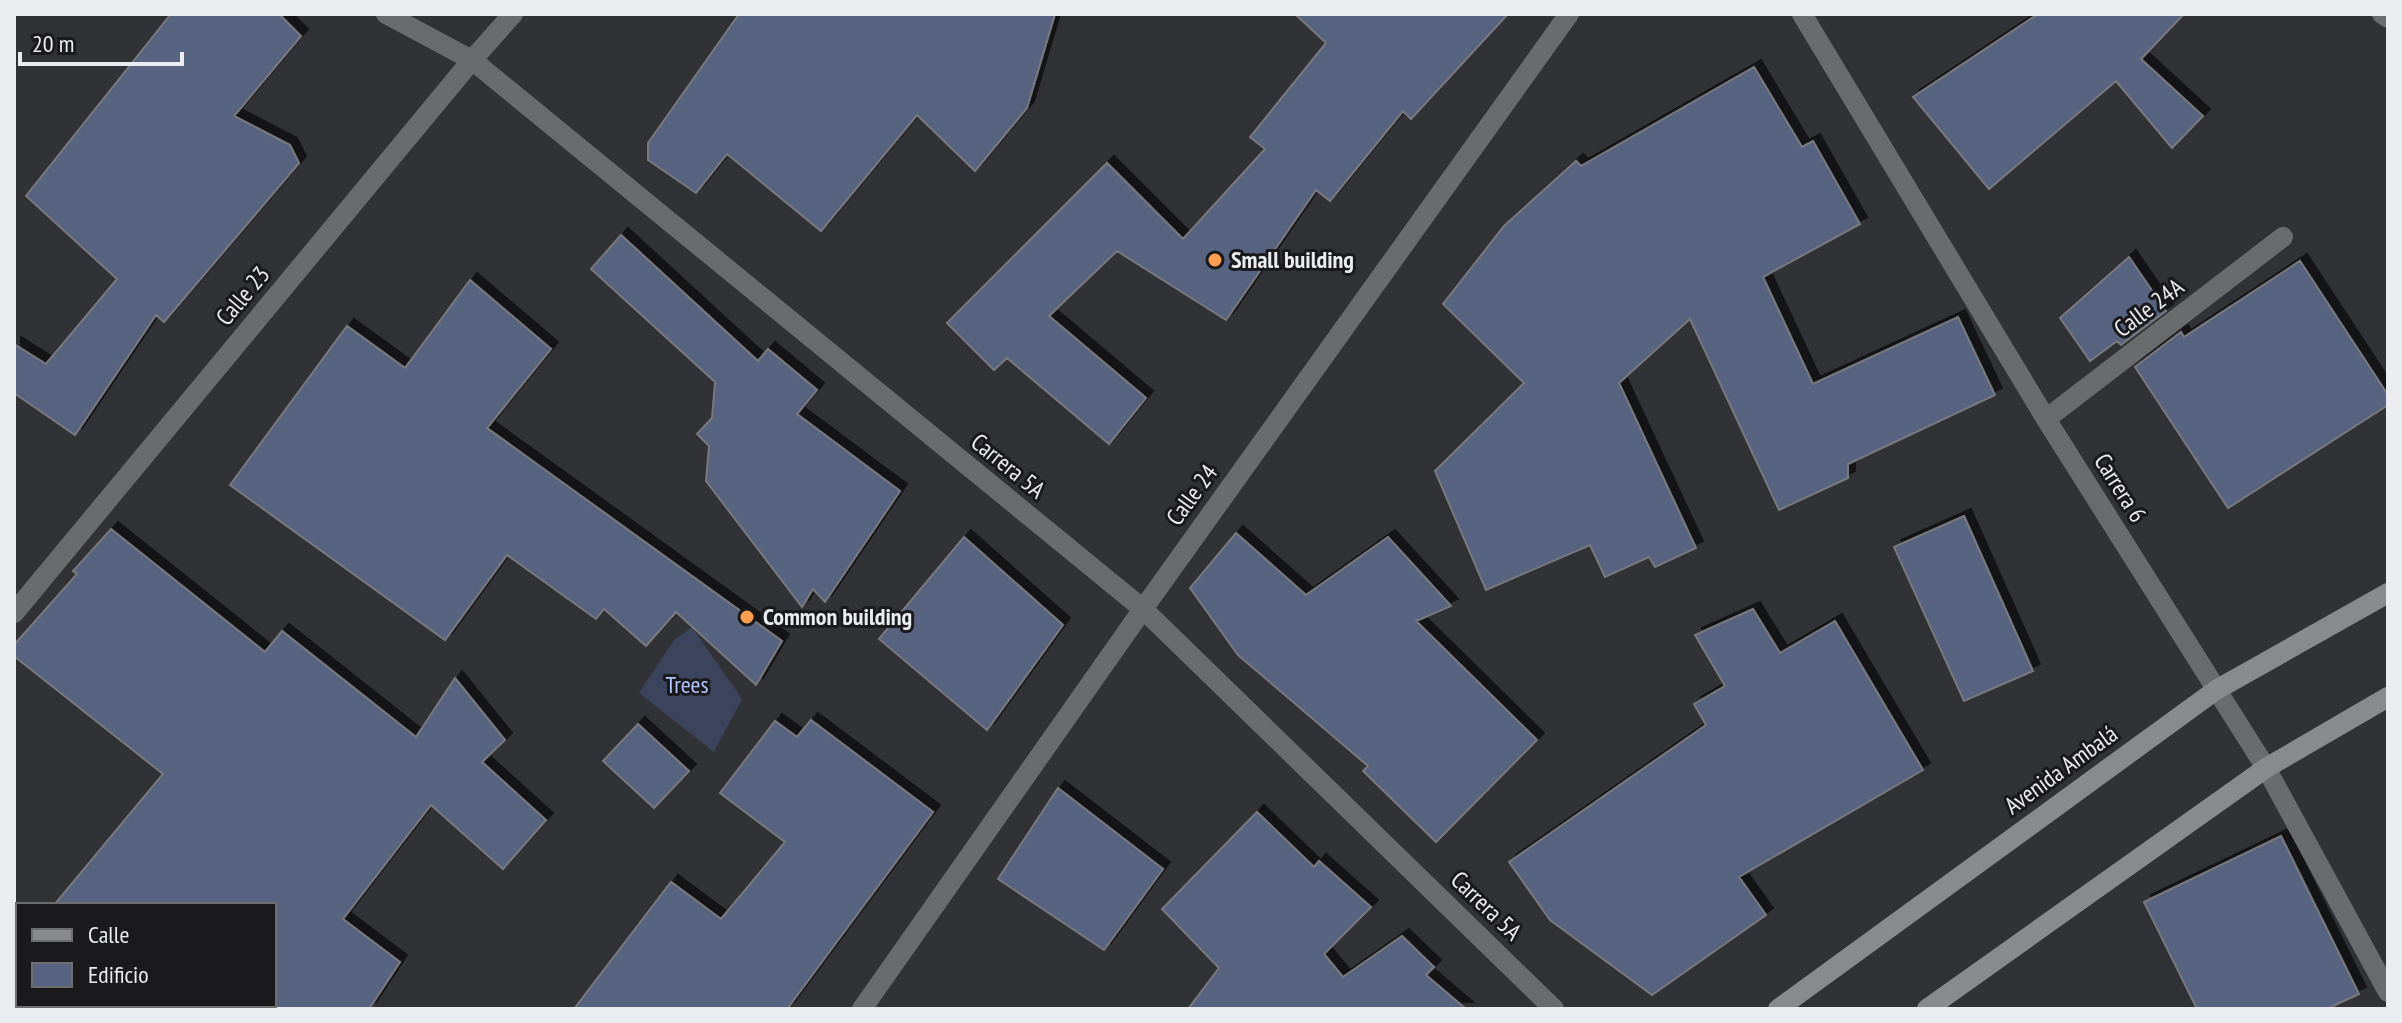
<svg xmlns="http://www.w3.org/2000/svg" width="2402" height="1023" viewBox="0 0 2402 1023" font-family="'PT Sans Narrow',sans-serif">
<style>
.green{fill:#3b445a}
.building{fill:#586380;stroke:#77797d;stroke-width:2;filter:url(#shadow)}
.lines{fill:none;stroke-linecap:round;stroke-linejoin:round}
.minor{stroke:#6a6b6d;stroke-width:20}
.tertiary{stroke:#6a6b6d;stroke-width:20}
.secondary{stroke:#898a8d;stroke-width:20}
.poi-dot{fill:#fb9e50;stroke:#1a1a1c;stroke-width:3}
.labels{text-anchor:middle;stroke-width:6;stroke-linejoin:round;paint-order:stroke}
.poi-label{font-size:24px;font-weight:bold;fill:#ebecef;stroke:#1a1a1c;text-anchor:start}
.street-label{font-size:24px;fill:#ebecef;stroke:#1a1a1c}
.park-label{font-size:24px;fill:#b1c5fa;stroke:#1a1a1c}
</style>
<defs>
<filter id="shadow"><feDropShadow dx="7" dy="-7" stdDeviation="0" flood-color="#0009"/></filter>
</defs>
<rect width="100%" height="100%" fill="#313236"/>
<!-- green -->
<path class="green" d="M692 627 742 699 714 752 639 693 674 640Z"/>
<!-- building -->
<path class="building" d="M171 14H279L301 36 234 116 290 145 299 163 164 322 156 315 75 435 14 393V344L46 364 117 279 26 196Z
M739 14H1055L1027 108 975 171 917 115 821 231 727 154 696 193 648 160V143Z
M1295 14H1508L1411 119 1403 111 1330 201 1316 190 1226 320 1117 251 1049 316 1146 398 1109 444 1007 358 994 370 947 323 1107 163 1183 239 1265 149 1250 137 1326 43Z
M2038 14H2184L2141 59 2203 116 2172 148 2116 81 1989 189 1913 97Z
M1754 67 1802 147 1813 141 1860 224 1763 277 1813 384 1958 317 1995 395 1848 464V478L1779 510 1690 319 1619 383 1696 548 1655 567 1649 557 1605 577 1590 545 1486 590 1435 471 1524 383 1443 304 1504 226 1576 161 1581 166Z
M621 235 758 361 768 349 817 390 797 414 900 491 825 602 813 589 802 607 706 481 709 446 697 434 712 418 715 382 591 269Z
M2129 257 2166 311 2121 345 2117 341 2090 361 2060 318Z
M2300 261 2388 395V405L2228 508 2135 367 2181 332 2184 337Z
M470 280 551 349 487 428 782 641 756 685 676 612 646 646 604 609 596 619 507 555 445 640 230 485 347 326 405 368Z
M1964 516 2033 671 1964 701 1894 547Z
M111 529 265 652 282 631 416 737 455 678 505 740 482 762 546 820 503 869 431 805 343 919 400 962 369 1009H274V905H54L163 774 14 656V645L77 574 73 571Z
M1236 533 1306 595 1388 537 1451 606 1416 621 1537 740 1436 842 1363 771 1368 766 1238 655 1190 588Z
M964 537 1063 625 987 730 879 639Z
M1753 609 1780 653 1835 621 1923 770 1739 877 1766 915 1652 995 1550 920 1509 862 1706 725 1694 704 1725 686 1695 635Z
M811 720 933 812 787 1009H574L671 882 721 919 785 842 720 793 775 721 797 737Z
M638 724 689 771 654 808 603 761Z
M1058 788 1163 869 1104 950 998 879Z
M1257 812 1314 867 1319 861 1371 907 1324 954 1343 977 1402 936 1434 967 1426 975 1466 1009H1188L1219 968 1162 909Z
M2281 836 2359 994 2327 1009H2197L2144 902Z"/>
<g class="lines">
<!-- minor -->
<path class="minor" d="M386 14 472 60 1143 609 1554 1009
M2382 14 2388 18
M2046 419 2283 237
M14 613 472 60 513 14
M862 1009 1143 609 1569 14"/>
<!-- tertiary -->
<path class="tertiary" d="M1802 14 2046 419 2266 768 2388 992"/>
<!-- secondary -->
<path class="secondary" d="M14 986 18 988
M42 1005 48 1009
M1778 1009 2216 690 2388 593
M1927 1009 2266 768 2388 697"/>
</g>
<!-- markers -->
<g class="poi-dot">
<circle cx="1215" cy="260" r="8"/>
<circle cx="747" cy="617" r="8"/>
</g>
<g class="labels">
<!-- poi labels -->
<g class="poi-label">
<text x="1231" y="268">Small building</text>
<text x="763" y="625">Common building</text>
</g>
<!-- street labels -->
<g class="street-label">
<text transform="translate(243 296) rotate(-50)" y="8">Calle 23</text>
<text transform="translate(2149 308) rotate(-37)" y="8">Calle 24A</text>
<text transform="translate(1008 466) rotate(39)" y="8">Carrera 5A</text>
<text transform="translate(2120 488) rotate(58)" y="8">Carrera 6</text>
<text transform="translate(1192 495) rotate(-54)" y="8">Calle 24</text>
<text transform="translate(2061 770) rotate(-36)" y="8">Avenida Ambalá</text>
<text transform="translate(1486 906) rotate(44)" y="8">Carrera 5A</text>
</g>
<!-- park labels -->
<g class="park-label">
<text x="687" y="693">Trees</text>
</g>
</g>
<!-- border -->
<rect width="2402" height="1023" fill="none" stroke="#ebecef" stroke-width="32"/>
<!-- legend -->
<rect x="16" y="903" width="260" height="104" fill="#1a1a1c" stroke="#6e6e70" stroke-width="2"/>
<rect x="32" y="929" width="40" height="12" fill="#898a8d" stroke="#6e6e70" stroke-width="2"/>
<text x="88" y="943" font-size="24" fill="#ebecef">Calle</text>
<rect x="32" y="963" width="40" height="24" fill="#586380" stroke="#6e6e70" stroke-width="2"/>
<text x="88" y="983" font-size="24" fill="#ebecef">Edificio</text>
<!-- scale -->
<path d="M20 52v12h162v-12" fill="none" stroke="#ebecef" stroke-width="4"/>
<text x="32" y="52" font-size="24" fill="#ebecef" stroke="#1a1a1c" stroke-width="6" paint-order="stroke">20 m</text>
</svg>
